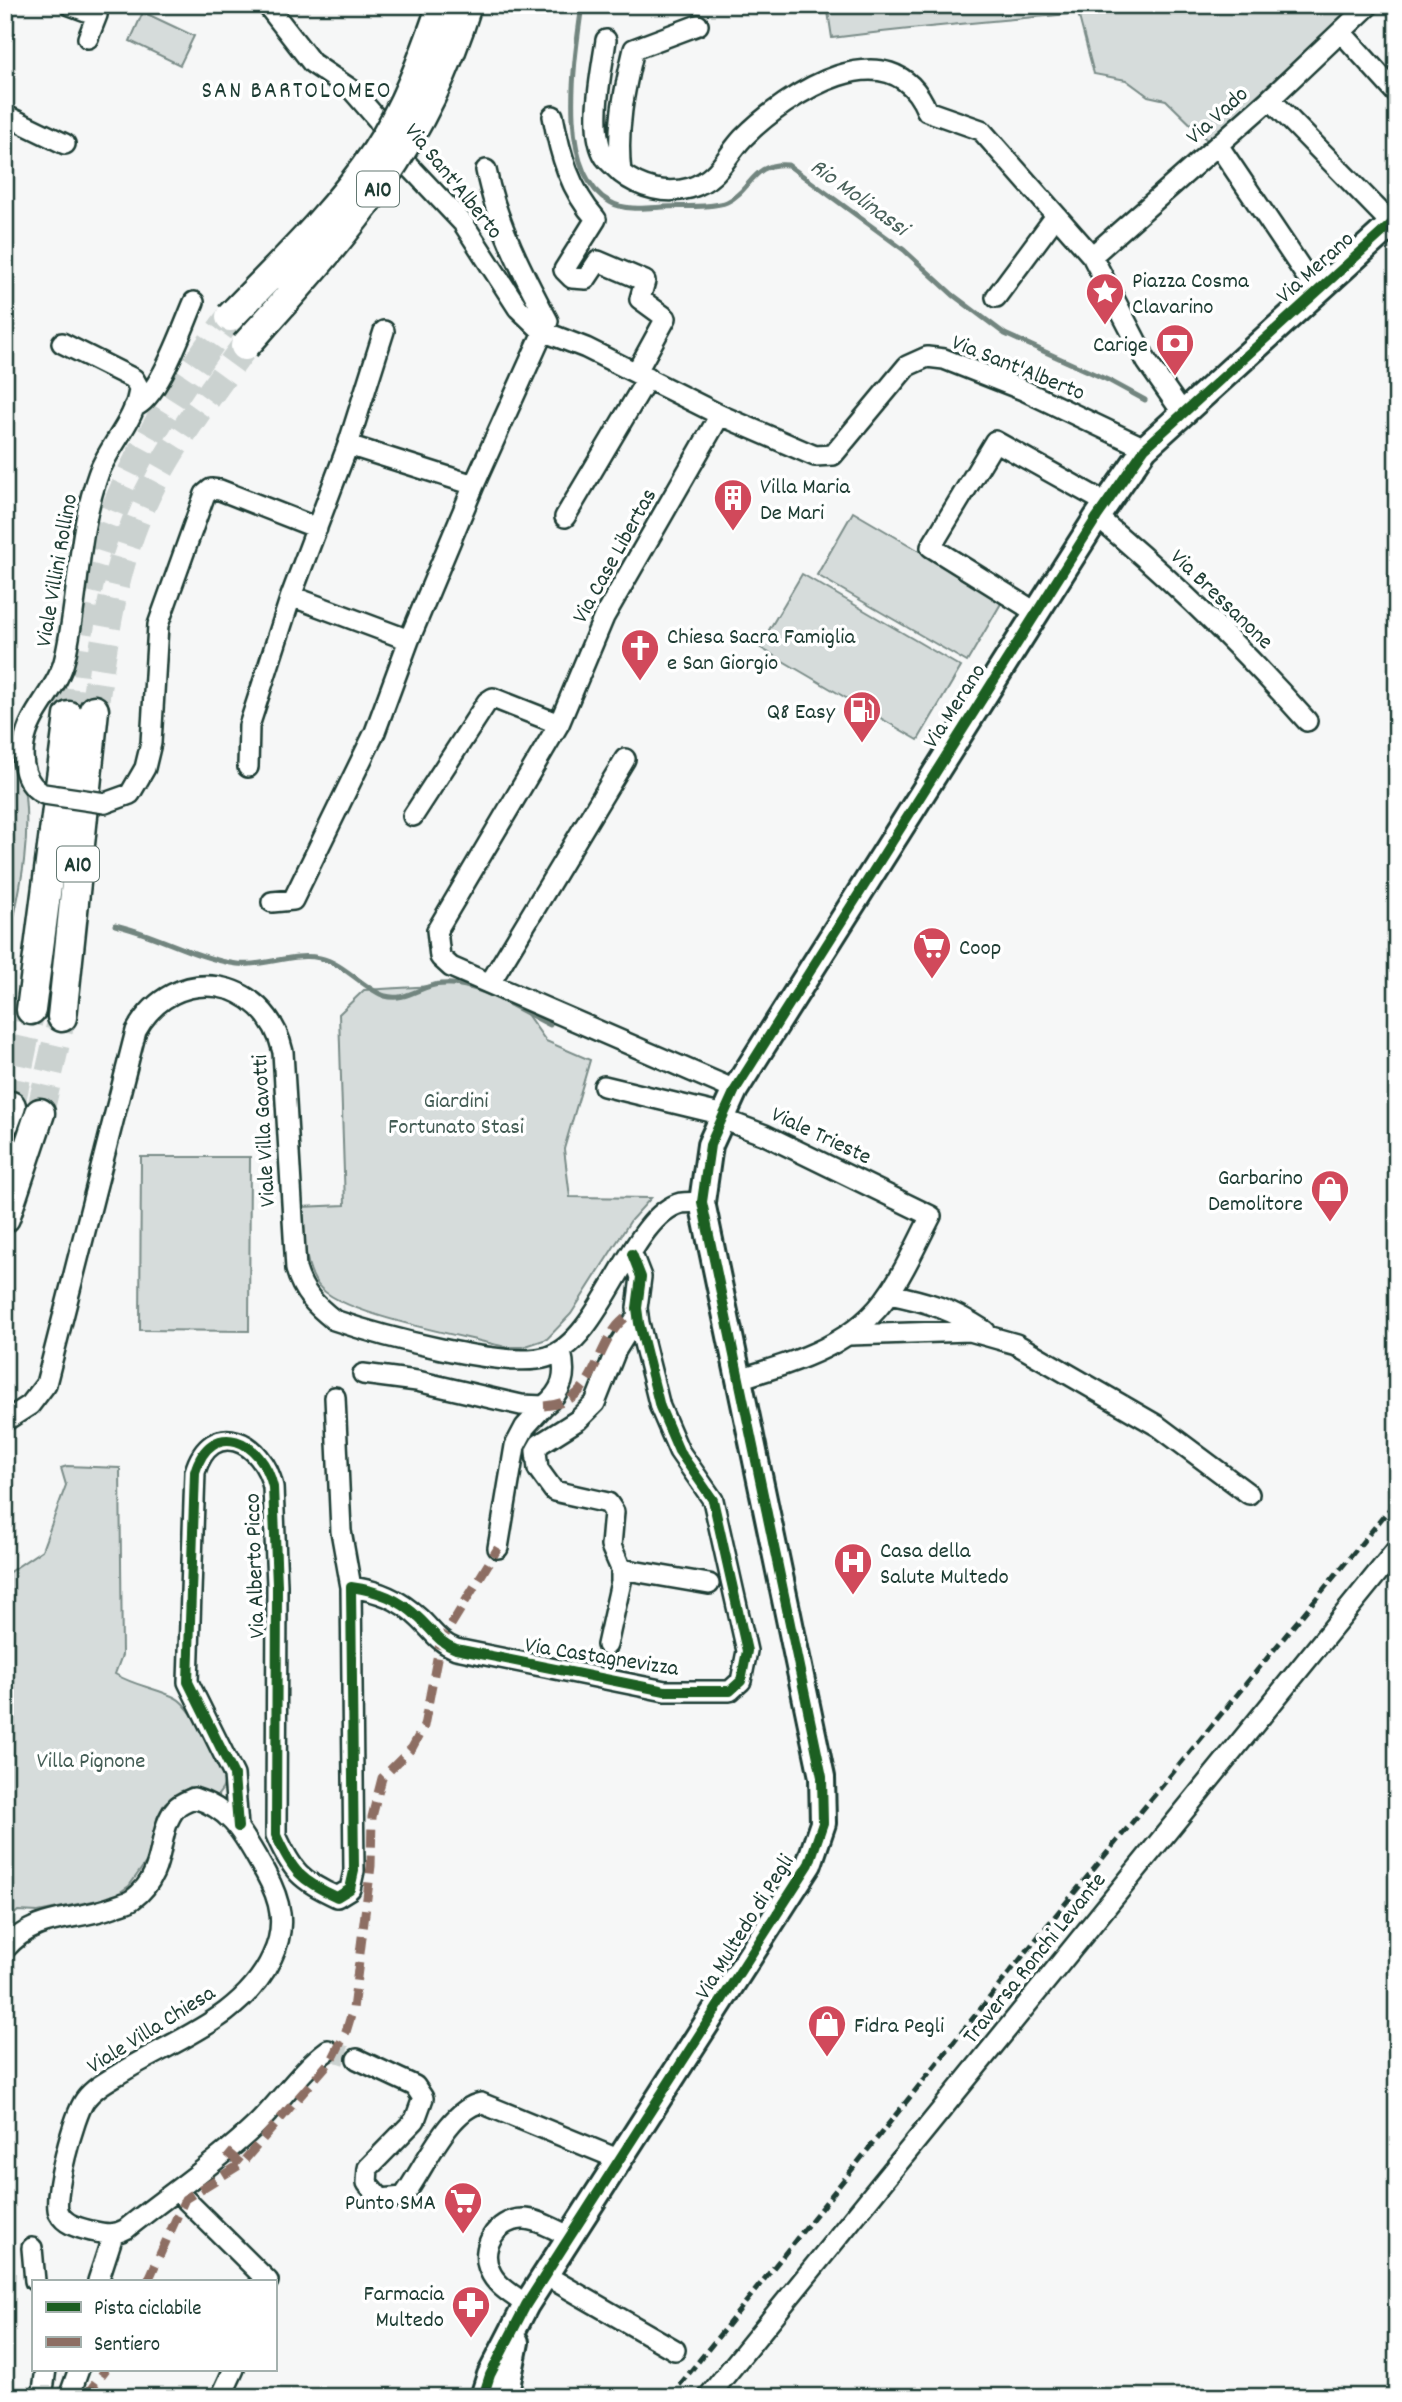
<svg xmlns="http://www.w3.org/2000/svg" width="1402" height="2402" viewBox="0 0 1402 2402" font-family="Dekko,sans-serif">
<style>
.green{fill:#d6dcdb;stroke:#7a8c88;stroke-width:2}
.lines{fill:none;stroke-linecap:round;stroke-linejoin:round}
.stream{stroke:#72857f;stroke-width:5}
.minor-tunnel{stroke:#cbd2d0;stroke-width:19;stroke-dasharray:19 10;stroke-linecap:butt}
.highway-tunnel{stroke:#cbd2d0;stroke-width:28;stroke-dasharray:28 14;stroke-linecap:butt}
.minor-casing{stroke:#1f3d34;stroke-width:24}
.major-casing{stroke:#1f3d34;stroke-width:30}
.highway-casing{stroke:#1f3d34;stroke-width:33}
.minor{stroke:#fff;stroke-width:19}
.major{stroke:#fff;stroke-width:24}
.highway{stroke:#fff;stroke-width:28}
.rail{stroke:#1f3d34;stroke-width:5;stroke-dasharray:10 5;stroke-linecap:butt}
.minor-bridge-casing{stroke:#1f3d34;stroke-width:24;stroke-linecap:butt}
.highway-bridge-casing{stroke:#1f3d34;stroke-width:33;stroke-linecap:butt}
.minor-bridge{stroke:#fff;stroke-width:19}
.highway-bridge{stroke:#fff;stroke-width:28}
.quiet{stroke:#8d6e63;stroke-width:9;stroke-dasharray:18 9;stroke-linecap:butt}
.cycleway-casing{stroke:#fff;stroke-width:15}
.cycleway{stroke:#1b5e20;stroke-width:10}
.labels{text-anchor:middle;stroke-width:7;stroke-linejoin:round;paint-order:stroke}
.shield{fill:#fff;stroke:#627771;stroke-width:2}
.shield-label{font-size:21px;font-weight:bold;fill:#1f3d34}
.street-label{font-size:23px;fill:#1f3d34;stroke:#fff}
.poi-label{font-size:23px;fill:#1f3d34;stroke:#fff;text-anchor:start}
.park-label{font-size:23px;fill:#445d55;stroke:#fff}
.neighbourhood-label{font-size:24px;letter-spacing:2px;fill:#1f3d34;stroke:#fff}
.water-label{font-size:24px;font-style:italic;fill:#49615a;stroke:#fff}
</style>
<rect width="100%" height="100%" fill="#f6f7f7"/>
<filter id="ink" filterUnits="userSpaceOnUse"><feTurbulence type="fractalNoise" baseFrequency=".0143" numOctaves="2"/><feDisplacementMap in="SourceGraphic" scale="14" xChannelSelector="R" yChannelSelector="G"/><feConvolveMatrix kernelMatrix="1 2 1 2 8 2 1 2 1" color-interpolation-filters="sRGB"/></filter>
<g filter="url(#ink)">
<!-- green -->
<path class="green" d="M827 5H1350L1351 8 1208 141 1166 100 1148 96 1126 80 1094 74 1078 13C995 21 914 27 832 38Z
M143 12 194 36 180 65 130 41Z
M853 512 1003 600 967 662 817 575Z
M802 574 961 667 918 740 759 647Z
M5 730C10 743 18 757 21 770 35 834 19 896 5 958Z
M468 984 519 1003 546 1041 590 1060 564 1149 570 1197 651 1198 631 1220 571 1314 547 1339 523 1347H505C465 1336 340 1315 318 1285 303 1265 304 1230 301 1207L345 1205 339 1014 364 990Z
M141 1157H250L249 1331 140 1330Z
M67 1466 120 1468 122 1655 115 1674C135 1686 156 1688 176 1698 191 1706 224 1764 224 1782 224 1788 221 1791 217 1796L190 1787 165 1803 157 1818 154 1851 129 1886 113 1897 38 1912 18 1911 5 1922V1575L42 1550 66 1485 61 1468Z"/>
<g class="lines">
<!-- stream -->
<path class="stream" d="M582 5C575 57 555 171 610 202 625 211 646 208 663 207 678 206 714 208 727 202 751 191 753 161 788 165L904 250 953 295 1005 334 1110 381 1145 400
M5 886 11 888
M115 925C156 934 196 959 237 964 266 967 291 952 320 958 344 963 365 990 385 996 406 1002 421 985 441 984 476 980 519 1010 550 1025"/>
<!-- minor-tunnel -->
<path class="minor-tunnel" d="M328 2050 357 2059"/>
<!-- highway-tunnel -->
<path class="highway-tunnel" d="M94 710C104 642 113 572 141 508 167 449 207 398 245 346
M69 716C74 678 77 637 86 600 112 488 163 408 230 317
M11 1106 31 1010
M40 1113 62 1017"/>
<!-- minor casing -->
<g class="minor-casing">
<path id="minor" d="M70 5 97 15 88 38
M267 5 312 63 352 90 378 120 393 149 463 223 518 308 542 331 586 348 720 415 815 456 833 455 907 366 927 357 944 359 1023 390 1145 448
M698 25 634 49C624 91 616 130 621 173 640 188 666 195 690 188 719 179 725 157 743 138 786 94 892 25 927 111L981 130 1092 256 1147 362 1182 412
M1341 32 1397 94
M606 40C602 70 588 130 605 157 609 162 616 168 621 173
M1270 99 1392 224
M5 115 65 144
M553 116C560 154 570 190 596 219L564 270 572 278 586 279 598 261 645 281 640 299 666 318 637 371
M1218 145 1317 292
M1092 256 1270 99 1369 5
M996 297 1056 216
M134 407C159 398 183 327 194 302
M720 415 604 617 559 724 437 930 440 957 451 967 735 1090
M348 445 474 485
M565 517 648 377
M1097 517C1174 581 1240 646 1307 721
M291 596 409 640
M1037 613 931 547 995 441 1106 503
M248 767 249 726 291 596 348 445 384 331
M44 794C25 785 21 763 24 744 29 711 58 690 65 658 79 598 77 534 98 475 108 446 137 419 139 388L134 379 62 343
M105 803 130 794 145 768 151 743 158 625 205 494 211 489 220 490 317 528
M413 816 487 702 493 698 559 724
M272 902 293 900 375 732 409 640 474 485 548 321C523 274 496 222 486 170
M490 983 625 759
M604 1086 724 1115
M722 1119 765 1135 931 1216C918 1241 906 1269 890 1292 856 1345 795 1362 738 1379
M889 1294C929 1302 951 1309 985 1331
M850 1335 970 1331 1016 1344 1158 1426 1249 1494
M363 1374 417 1381 521 1405 544 1406C563 1391 567 1375 561 1352
M335 1397 341 1531 351 1587
M5 1421 30 1405 46 1384 136 1031C174 961 266 976 283 1052L296 1269C303 1293 315 1305 334 1320 378 1335 506 1370 547 1357 602 1341 630 1216 681 1203 687 1202 696 1203 702 1202
M498 1548 515 1446 525 1427 544 1406
M621 1569 709 1584
M607 1645 621 1582V1569L611 1546 614 1512 608 1503 554 1491 538 1469 536 1451 540 1444 578 1420 595 1403 616 1350 638 1315
M238 1827 234 1775 188 1682 195 1472C211 1417 263 1440 273 1487L277 1585 276 1835C292 1871 301 1881 337 1897L350 1889 354 1871 351 1587C379 1591 399 1599 419 1618 433 1631 438 1642 456 1649L665 1691H730L741 1681 747 1651 713 1500 679 1451 660 1407 639 1323 637 1308 641 1277 632 1254
M5 1949C36 1913 73 1922 113 1907 119 1904 128 1903 133 1899 169 1872 155 1832 176 1808 180 1803 189 1800 194 1798 234 1810 245 1838 265 1872 281 1901 287 1926 272 1957 245 2016 179 2038 127 2069 113 2078 95 2086 85 2100 74 2115 52 2198 59 2213 65 2225 79 2228 91 2231 105 2234 113 2236 126 2229 168 2195 214 2165 253 2128 279 2104 299 2071 328 2050
M357 2059 415 2086 423 2098 415 2120 368 2168 367 2183 381 2199 403 2197C423 2171 448 2109 481 2103L618 2159
M185 2199 268 2281
M32 2248 35 2281
M545 2275 675 2350
M98 2281 113 2235
M526 2305C514 2295 496 2286 490 2271 479 2248 496 2220 522 2219 537 2218 555 2230 569 2236
M42 2397 46 2369
M69 2397 79 2369
M221 2397 234 2369
M708 2397 1397 1549"/>
</g>
<!-- major casing -->
<g class="major-casing">
<path id="major" d="M483 2397 490 2375 526 2305 809 1864 823 1823 822 1777 702 1202 710 1145 735 1090 1097 517 1145 448 1397 219
M505 2397 516 2342"/>
</g>
<!-- highway casing -->
<g class="highway-casing">
<path id="highway" d="M31 1010 69 716
M62 1017 94 710
M5 1122 11 1106
M5 1218 40 1113"/>
</g>
<!-- minor -->
<use href="#minor" class="minor"/>
<!-- major -->
<use href="#major" class="major"/>
<!-- highway -->
<use href="#highway" class="highway"/>
<!-- rail -->
<path class="rail" d="M670 2397 1042 1932 1397 1500"/>
<!-- minor-bridge casing -->
<g class="minor-bridge-casing">
<path id="minor-bridge" d="M44 794 105 803"/>
</g>
<!-- highway-bridge casing -->
<g class="highway-bridge-casing">
<path id="highway-bridge" d="M230 317C280 265 335 213 376 152 405 109 425 54 442 5
M245 346C344 235 422 152 467 5"/>
</g>
<!-- minor-bridge -->
<use href="#minor-bridge" class="minor-bridge"/>
<!-- highway-bridge -->
<use href="#highway-bridge" class="highway-bridge"/>
<!-- quiet -->
<path class="quiet" d="M544 1406C594 1403 592 1358 617 1326 622 1320 630 1314 637 1308
M227 2152 241 2164
M148 2281 185 2199 241 2164 333 2058 346 2032 353 2009 371 1866 372 1817 382 1778 412 1748 424 1726 440 1643 498 1548
M85 2397 106 2369"/>
<!-- cycleway casing -->
<g class="cycleway-casing">
<path id="cycleway" d="M238 1827 234 1775 188 1682 195 1472C211 1417 263 1440 273 1487L277 1585 276 1835C292 1871 301 1881 337 1897L350 1889 354 1871 351 1587C379 1591 399 1599 419 1618 433 1631 438 1642 456 1649L665 1691H730L741 1681 747 1651 713 1500 679 1451 660 1407 639 1323 637 1308 641 1277 632 1254
M483 2397 490 2375 526 2305 809 1864 823 1823 822 1777 702 1202 710 1145 735 1090 1097 517 1145 448 1397 219"/>
</g>
<!-- cycleway -->
<use href="#cycleway" class="cycleway"/>
</g>
</g>
<!-- icons -->
<defs>
<g id="sight-pin" transform="scale(2.0125)"><path d="M0 17L-7.5 6A9.5 9.5 0 1 1 7.5 6Z" fill="#d1495b" stroke="#fff"/><path d="M0-6L1.8-2.2L6-1.7L2.9 1.2L3.7 5.4L0 3.3L-3.7 5.4L-2.9 1.2L-6-1.7L-1.8-2.2Z" fill="#fff"/></g>
<g id="bank-pin" transform="scale(2.0125)"><path d="M0 17L-7.5 6A9.5 9.5 0 1 1 7.5 6Z" fill="#d1495b" stroke="#fff"/><path d="M-6-4H6V4H-6ZM0-2.3a2.3 2.3 0 1 0 0 4.6a2.3 2.3 0 1 0 0-4.6Z" fill="#fff"/></g>
<g id="building-pin" transform="scale(2.0125)"><path d="M0 17L-7.5 6A9.5 9.5 0 1 1 7.5 6Z" fill="#d1495b" stroke="#fff"/><path d="M-4-6H4V6H1V3H-1V6H-4ZM-2.5-4.3h1.7v1.8h-1.7ZM.8-4.3h1.7v1.8H.8ZM-2.5-1h1.7V.8h-1.7ZM.8-1h1.7V.8H.8Z" fill="#fff"/></g>
<g id="church-pin" transform="scale(2.0125)"><path d="M0 17L-7.5 6A9.5 9.5 0 1 1 7.5 6Z" fill="#d1495b" stroke="#fff"/><path d="M-1.2-6h2.4v3.5h3.3v2.4h-3.3V6h-2.4V-.1h-3.3v-2.4h3.3Z" fill="#fff"/></g>
<g id="fuel-pin" transform="scale(2.0125)"><path d="M0 17L-7.5 6A9.5 9.5 0 1 1 7.5 6Z" fill="#d1495b" stroke="#fff"/><path d="M-5.5-6h7V0h2V4h1.3V-2.5L3-4.5l.8-.8L6-3V5H2.5V1h-1V6h-7ZM-4.2-4.7v3.2H.2V-4.7Z" fill="#fff"/></g>
<g id="supermarket-pin" transform="scale(2.0125)"><path d="M0 17L-7.5 6A9.5 9.5 0 1 1 7.5 6Z" fill="#d1495b" stroke="#fff"/><path d="M-6-5.5h2.5l.6 2H6L4.5 2H-2.5L-4.4-4H-6ZM-1.5 3.2a1.3 1.3 0 1 0 .1 0ZM3 3.2a1.3 1.3 0 1 0 .1 0Z" fill="#fff"/></g>
<g id="shop-pin" transform="scale(2.0125)"><path d="M0 17L-7.5 6A9.5 9.5 0 1 1 7.5 6Z" fill="#d1495b" stroke="#fff"/><path d="M-5-2.5h2.3a2.7 3.5 0 0 1 5.4 0H5L5.5 6h-11ZM-1.5-2.5h3a1.5 2.3 0 0 0-3 0Z" fill="#fff"/></g>
<g id="hospital-pin" transform="scale(2.0125)"><path d="M0 17L-7.5 6A9.5 9.5 0 1 1 7.5 6Z" fill="#d1495b" stroke="#fff"/><path d="M-5-5h3v3.5h4V-5h3V5h-3V1.5h-4V5h-3Z" fill="#fff"/></g>
<g id="pharmacy-pin" transform="scale(2.0125)"><path d="M0 17L-7.5 6A9.5 9.5 0 1 1 7.5 6Z" fill="#d1495b" stroke="#fff"/><path d="M-2-6h4v4h4v4h-4v4h-4v-4h-4v-4h4Z" fill="#fff"/></g>
</defs>
<g fill-rule="evenodd">
<use href="#sight-pin" x="1105" y="292"/>
<use href="#bank-pin" x="1175" y="343"/>
<use href="#building-pin" x="733" y="498"/>
<use href="#church-pin" x="640" y="648"/>
<use href="#fuel-pin" x="862" y="710"/>
<use href="#supermarket-pin" x="932" y="946"/>
<use href="#shop-pin" x="1330" y="1189"/>
<use href="#hospital-pin" x="853" y="1562"/>
<use href="#shop-pin" x="827" y="2024"/>
<use href="#supermarket-pin" x="463" y="2201"/>
<use href="#pharmacy-pin" x="471" y="2305"/>
</g>
<g class="labels">
<!-- shield labels -->
<g class="shield">
<rect x="357" y="171.5" width="42" height="35" rx="5"/>
<rect x="57" y="846.5" width="42" height="35" rx="5"/>
</g>
<g class="shield-label">
<text x="378" y="196">A10</text>
<text x="78" y="871">A10</text>
</g>
<!-- street labels -->
<g class="street-label">
<text transform="translate(1216 114) rotate(-42)" y="8">Via Vado</text>
<text transform="translate(455 180) rotate(51)" y="8">Via Sant'Alberto</text>
<text transform="translate(1314 266) rotate(-42)" y="8">Via Merano</text>
<text transform="translate(1019 366) rotate(22)" y="8">Via Sant'Alberto</text>
<text transform="translate(613 555) rotate(-61)" y="8">Via Case Libertas</text>
<text transform="translate(55 570) rotate(-80)" y="8">Viale Villini Rollino</text>
<text transform="translate(1223 598) rotate(44)" y="8">Via Bressanone</text>
<text transform="translate(953 705) rotate(-57)" y="8">Via Merano</text>
<text transform="translate(262 1131) rotate(-93)" y="8">Viale Villa Gavotti</text>
<text transform="translate(822 1134) rotate(25)" y="8">Viale Trieste</text>
<text transform="translate(253 1566) rotate(-92)" y="8">Via Alberto Picco</text>
<text transform="translate(602 1655) rotate(9)" y="8">Via Castagnevizza</text>
<text transform="translate(743 1926) rotate(-58)" y="8">Via Multedo di Pegli</text>
<text transform="translate(1033 1957) rotate(-51)" y="8">Traversa Ronchi Levante</text>
<text transform="translate(150 2028) rotate(-32)" y="8">Viale Villa Chiesa</text>
</g>
<!-- poi labels -->
<g class="poi-label">
<text x="1132" y="287">Piazza Cosma<tspan x="1132" dy="26">Clavarino</tspan></text>
<text x="1148" y="351" text-anchor="end">Carige</text>
<text x="760" y="493">Villa Maria<tspan x="760" dy="26">De Mari</tspan></text>
<text x="667" y="643">Chiesa Sacra Famiglia<tspan x="667" dy="26">e San Giorgio</tspan></text>
<text x="835" y="718" text-anchor="end">Q8 Easy</text>
<text x="959" y="954">Coop</text>
<text x="1303" y="1184" text-anchor="end">Garbarino<tspan x="1303" dy="26">Demolitore</tspan></text>
<text x="880" y="1557">Casa della<tspan x="880" dy="26">Salute Multedo</tspan></text>
<text x="854" y="2032">Fidra Pegli</text>
<text x="436" y="2209" text-anchor="end">Punto SMA</text>
<text x="444" y="2300" text-anchor="end">Farmacia<tspan x="444" dy="26">Multedo</tspan></text>
</g>
<!-- park labels -->
<g class="park-label">
<text x="456" y="1107">Giardini<tspan x="456" dy="26">Fortunato Stasi</tspan></text>
<text x="91" y="1767">Villa Pignone</text>
</g>
<!-- neighbourhood labels -->
<g class="neighbourhood-label">
<text x="297" y="97">SAN BARTOLOMEO</text>
</g>
<!-- water labels -->
<g class="water-label">
<text transform="translate(860 196) rotate(36)" y="8">Rio Molinassi</text>
</g>
</g>
<!-- margin -->
<rect width="1402" height="2402" fill="none" stroke="#fff" stroke-width="28"/>
<rect x="14" y="14" width="1374" height="2374" fill="none" stroke="#1f3d34" stroke-width="2.5" filter="url(#ink)"/>
<!-- legend -->
<rect x="32" y="2280" width="245" height="91" fill="#ffffff" stroke="#a5b1ae" stroke-width="2"/>
<rect x="46" y="2302" width="35" height="10" fill="#1b5e20" stroke="#a5b1ae" stroke-width="2"/>
<text x="94" y="2314" font-size="21" fill="#1f3d34">Pista ciclabile</text>
<rect x="46" y="2337" width="35" height="10" fill="#8d6e63" stroke="#a5b1ae" stroke-width="2"/>
<text x="94" y="2350" font-size="21" fill="#1f3d34">Sentiero</text>
</svg>
